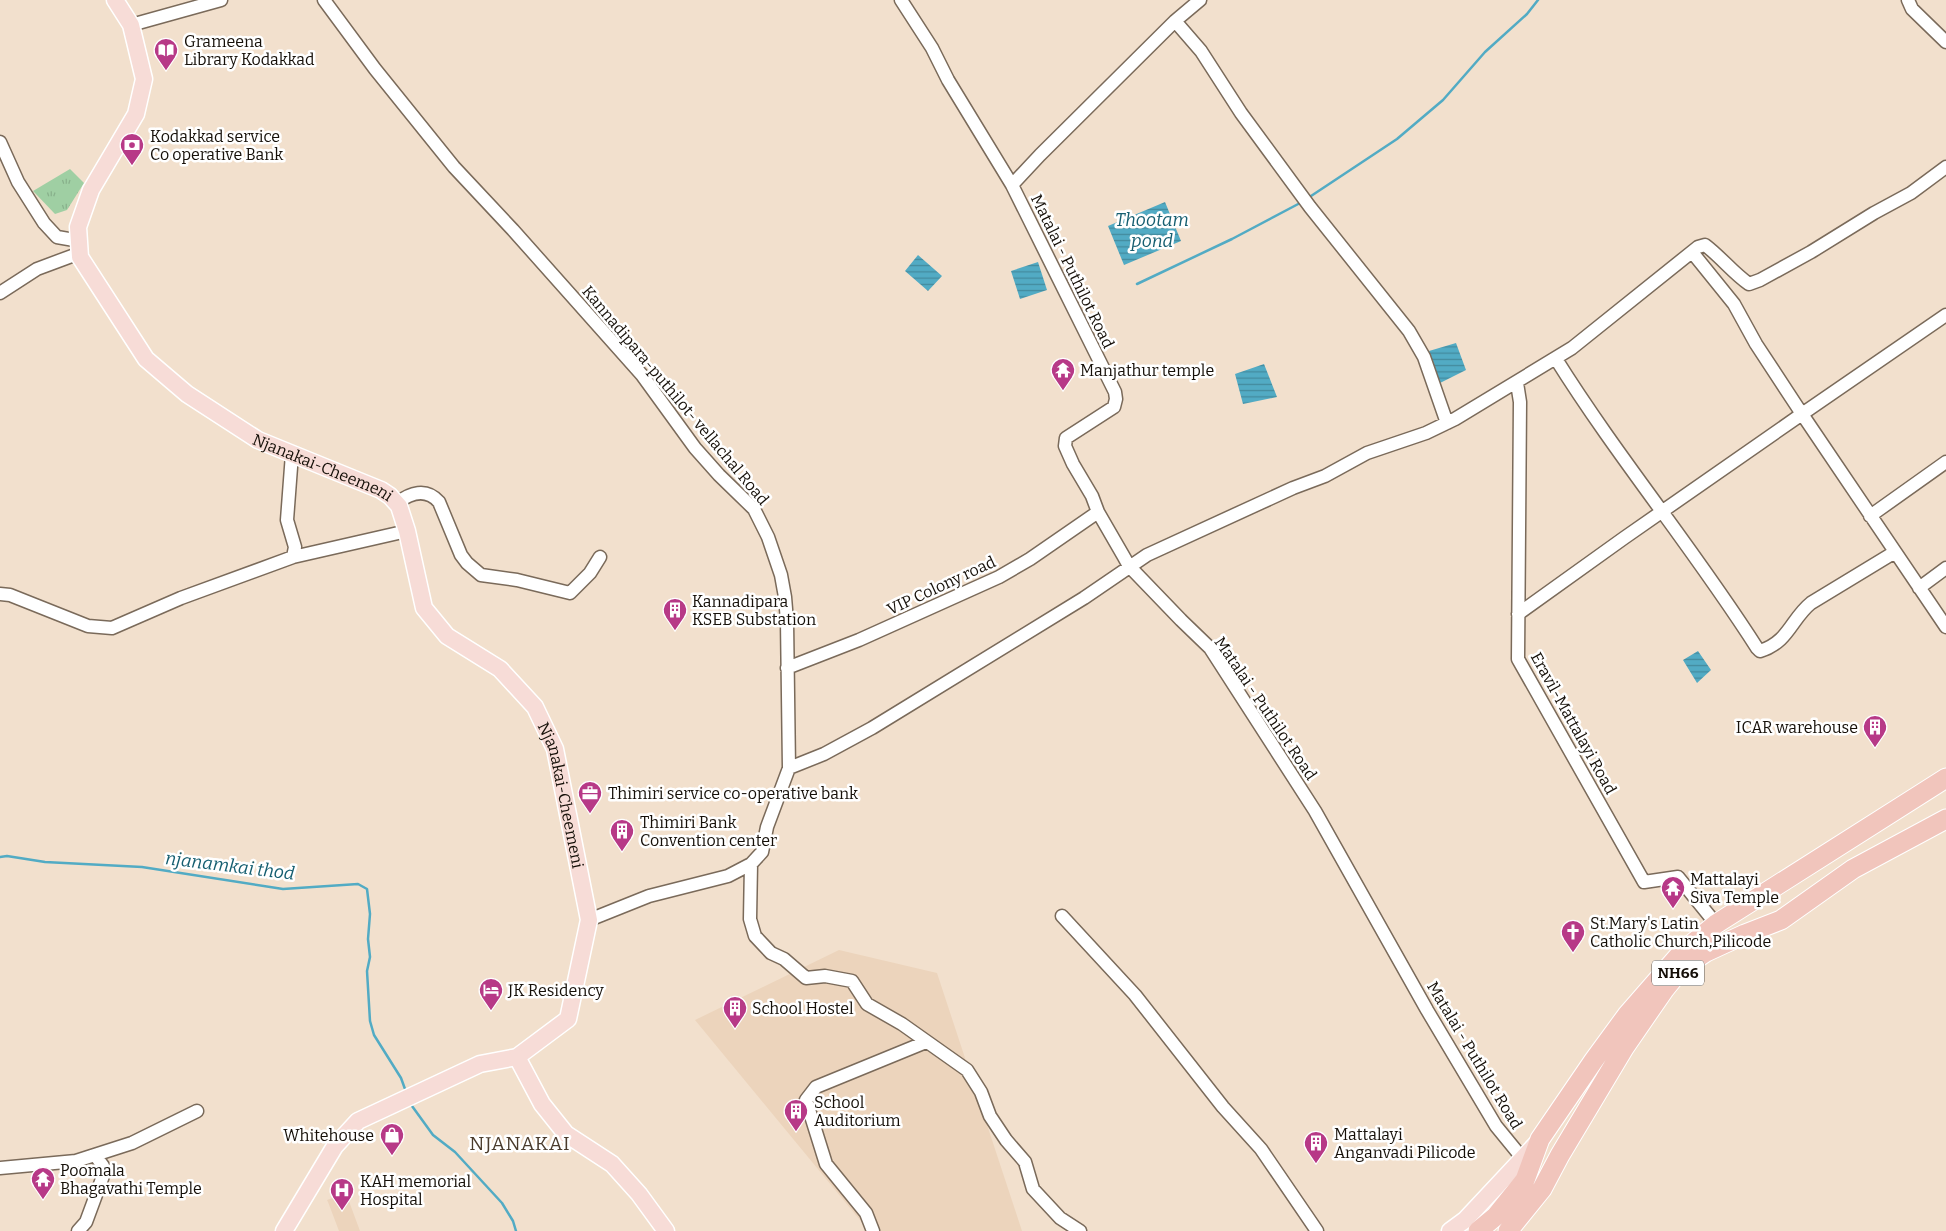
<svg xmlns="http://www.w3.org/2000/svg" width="1946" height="1231" viewBox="0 0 1946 1231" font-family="Bitter,serif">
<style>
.built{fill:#ecd4bc}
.grass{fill:url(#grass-tufts)}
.water{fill:url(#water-rules)}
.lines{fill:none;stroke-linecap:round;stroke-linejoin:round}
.stream{stroke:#52abc4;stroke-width:2.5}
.minor-casing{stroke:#7a6a5a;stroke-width:15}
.major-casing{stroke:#fff;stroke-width:19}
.highway-casing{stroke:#fff;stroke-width:21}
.minor{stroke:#fff;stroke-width:12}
.major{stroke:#f7dcd7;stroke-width:16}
.highway{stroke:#f1c5bc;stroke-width:19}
.labels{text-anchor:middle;stroke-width:5;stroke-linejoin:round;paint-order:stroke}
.shield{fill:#fff;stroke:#5b5752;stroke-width:1}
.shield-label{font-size:15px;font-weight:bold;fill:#150f08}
.poi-label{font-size:16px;fill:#150f08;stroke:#fff;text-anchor:start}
.street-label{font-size:16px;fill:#150f08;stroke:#fff}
.water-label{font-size:18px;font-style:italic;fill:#155e70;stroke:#fff}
.quarter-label{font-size:19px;letter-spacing:1px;fill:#4a3b2c;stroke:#fff}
</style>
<defs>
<pattern id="grass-tufts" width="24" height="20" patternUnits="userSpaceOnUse" patternTransform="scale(1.25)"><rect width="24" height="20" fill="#9fcfa3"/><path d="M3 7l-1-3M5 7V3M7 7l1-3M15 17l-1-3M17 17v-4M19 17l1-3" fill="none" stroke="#88b18b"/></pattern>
<pattern id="water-rules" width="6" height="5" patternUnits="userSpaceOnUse" patternTransform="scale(1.25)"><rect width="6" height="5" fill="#52abc4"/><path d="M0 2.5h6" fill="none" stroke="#438a9d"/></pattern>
</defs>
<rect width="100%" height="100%" fill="#f2e0cd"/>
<!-- built -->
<path class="built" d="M839 950 937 973 1022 1231H869L695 1020Z
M346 1193 350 1204 360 1231H339L328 1202 327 1200Z"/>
<!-- grass -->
<path class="grass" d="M70 169 84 183 67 210 55 214 33 191Z"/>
<!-- water -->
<path class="water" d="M1165 202 1181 241 1124 265 1108 226Z
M918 255 942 276 928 291 905 271Z
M1038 262 1047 290 1020 299 1011 271Z
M1456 343 1466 370 1440 383 1429 351Z
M1264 364 1277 397 1243 404 1235 374Z
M1698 651 1711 670 1697 683 1683 660Z"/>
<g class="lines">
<!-- stream -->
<path class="stream" d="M1308 198 1397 139 1443 100 1485 52 1527 14 1538 0
M1137 284 1232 239 1302 202
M0 857 7 856 45 862 142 867 283 889 358 884 367 889 370 914 368 939 370 957 367 971 370 1021 374 1035 401 1078 405 1089
M412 1106 433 1135 455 1152 502 1203 513 1221 516 1231"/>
<!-- minor casing -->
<g class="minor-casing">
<path id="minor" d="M324 0 375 69 454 167 513 230 642 375 695 448 719 475 754 509 768 537 781 575 785 597 787 621 789 768 767 827 762 852 751 864 728 876 649 896 589 920
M901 0 932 48 948 80 1012 185
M1200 0 1175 21 1040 155 1012 185 1115 392 1116 399 1114 407 1066 438 1065 446 1073 464 1092 496 1098 512 1124 557 1129 566 1181 620 1210 648 1315 811 1427 1010 1496 1126 1523 1159
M1908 0 1912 9 1946 42
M1175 21 1201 51 1241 113 1310 207 1409 331 1424 357 1447 423
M131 25 221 0
M0 142 18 182 44 223 57 237 80 241
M0 293 37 269 80 253
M1946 315 1802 414 1946 627
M1556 359C1618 458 1694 549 1757 648L1760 651C1789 642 1791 619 1811 603L1895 552
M1517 383 1520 402 1518 659 1644 882 1678 877 1716 924
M397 503C410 493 426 487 439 502L461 555 467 563 481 575 517 580 570 593 590 573 600 557
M1870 516 1946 462
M293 557 407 531
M1919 588 1946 568
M0 594 10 595 88 626 112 628 181 598 293 557 295 547 287 520 292 454
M1518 614 1624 538 1802 414 1756 344 1734 304 1692 252
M787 668 859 640 999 577 1030 559 1098 512
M789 768 824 754 872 728 1084 598 1147 555 1293 488 1325 476 1367 453 1426 433 1455 419 1572 348 1698 247 1705 245C1721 257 1733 273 1749 284L1760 280 1811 252 1874 213 1911 193 1946 167
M751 864 750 919 755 936 771 953 784 959 806 978 825 976 852 981 867 1004 902 1024 967 1070 981 1092 990 1116 1006 1140 1025 1162 1033 1189 1060 1218 1080 1231
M1062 916 1135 995 1223 1107 1261 1149 1317 1231
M0 1168 76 1161 132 1143 197 1111
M78 1231 86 1222 103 1176V1166L95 1155
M873 1231 866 1213 826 1164 806 1100 816 1087 926 1042"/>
</g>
<!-- major casing -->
<g class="major-casing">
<g id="major">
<path id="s1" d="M115 0 131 25 144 79 136 114 91 190 78 227 80 257 146 359 187 394 258 440 381 490 390 496 399 506 407 531 424 608 447 636 500 669 535 707 555 749 589 920 568 1019 517 1057 480 1064 358 1121 335 1146 284 1231"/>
<path d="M517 1057 542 1104 566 1134 612 1164 639 1194 666 1231"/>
<path d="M1450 1231 1465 1220 1538 1142"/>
</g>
</g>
<!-- highway casing -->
<g class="highway-casing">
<path id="highway" d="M1478 1231 1496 1216 1525 1180 1540 1139 1594 1060 1627 1015 1682 952 1716 924 1946 778
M1508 1231 1542 1189 1560 1155 1624 1048 1664 990 1681 969 1706 952 1745 934 1781 920 1853 869 1946 819"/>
</g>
<!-- minor -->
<use href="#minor" class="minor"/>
<!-- major -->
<use href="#major" class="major"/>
<!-- highway -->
<use href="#highway" class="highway"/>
</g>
<!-- icons -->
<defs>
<g id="library-pin" transform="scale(1.25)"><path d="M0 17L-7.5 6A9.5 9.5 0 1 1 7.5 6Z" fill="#b73987" stroke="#fff"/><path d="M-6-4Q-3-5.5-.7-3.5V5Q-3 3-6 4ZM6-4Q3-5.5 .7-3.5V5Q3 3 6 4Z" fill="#fff"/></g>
<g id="bank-pin" transform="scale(1.25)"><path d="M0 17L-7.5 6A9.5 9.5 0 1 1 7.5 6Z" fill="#b73987" stroke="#fff"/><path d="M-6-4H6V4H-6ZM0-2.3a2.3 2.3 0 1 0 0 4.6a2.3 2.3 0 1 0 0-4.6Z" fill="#fff"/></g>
<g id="temple-pin" transform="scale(1.25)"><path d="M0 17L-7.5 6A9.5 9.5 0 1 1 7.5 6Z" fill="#b73987" stroke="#fff"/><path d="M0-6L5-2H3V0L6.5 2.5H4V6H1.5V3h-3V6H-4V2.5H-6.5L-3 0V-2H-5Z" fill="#fff"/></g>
<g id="building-pin" transform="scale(1.25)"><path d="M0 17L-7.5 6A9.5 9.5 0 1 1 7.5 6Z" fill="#b73987" stroke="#fff"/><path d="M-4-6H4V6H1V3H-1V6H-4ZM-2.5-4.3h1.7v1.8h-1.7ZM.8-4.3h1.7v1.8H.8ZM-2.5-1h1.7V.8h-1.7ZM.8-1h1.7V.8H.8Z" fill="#fff"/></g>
<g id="office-pin" transform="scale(1.25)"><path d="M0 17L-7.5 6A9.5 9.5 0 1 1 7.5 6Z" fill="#b73987" stroke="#fff"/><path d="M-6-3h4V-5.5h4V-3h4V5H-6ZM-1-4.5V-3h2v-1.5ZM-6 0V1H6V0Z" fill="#fff"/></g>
<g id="church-pin" transform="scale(1.25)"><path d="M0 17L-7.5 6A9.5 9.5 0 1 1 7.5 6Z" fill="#b73987" stroke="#fff"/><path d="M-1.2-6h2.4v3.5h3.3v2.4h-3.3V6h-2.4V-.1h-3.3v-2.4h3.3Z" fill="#fff"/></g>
<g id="hotel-pin" transform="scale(1.25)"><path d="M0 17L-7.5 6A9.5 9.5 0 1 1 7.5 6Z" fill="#b73987" stroke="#fff"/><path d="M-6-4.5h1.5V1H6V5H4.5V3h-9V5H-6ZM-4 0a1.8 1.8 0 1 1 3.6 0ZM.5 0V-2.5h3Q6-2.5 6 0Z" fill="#fff"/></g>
<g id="shop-pin" transform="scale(1.25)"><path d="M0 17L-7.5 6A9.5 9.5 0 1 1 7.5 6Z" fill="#b73987" stroke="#fff"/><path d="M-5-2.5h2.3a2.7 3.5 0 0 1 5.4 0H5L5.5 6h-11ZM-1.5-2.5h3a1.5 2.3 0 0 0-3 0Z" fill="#fff"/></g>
<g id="hospital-pin" transform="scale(1.25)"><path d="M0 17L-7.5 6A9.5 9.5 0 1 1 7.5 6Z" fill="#b73987" stroke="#fff"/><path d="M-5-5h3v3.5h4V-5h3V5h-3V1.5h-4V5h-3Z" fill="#fff"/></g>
</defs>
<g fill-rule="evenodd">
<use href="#library-pin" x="166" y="50"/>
<use href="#bank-pin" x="132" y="145"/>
<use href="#temple-pin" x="1063" y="370"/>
<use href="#building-pin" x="675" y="610"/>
<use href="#building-pin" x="1875" y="727"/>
<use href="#office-pin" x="590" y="793"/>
<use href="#building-pin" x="622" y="831"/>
<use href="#temple-pin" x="1673" y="888"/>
<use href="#church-pin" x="1573" y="932"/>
<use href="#hotel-pin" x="491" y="990"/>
<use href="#building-pin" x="735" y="1008"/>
<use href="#building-pin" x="796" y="1111"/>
<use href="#shop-pin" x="392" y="1135"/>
<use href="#building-pin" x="1316" y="1143"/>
<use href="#temple-pin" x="43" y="1179"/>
<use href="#hospital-pin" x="342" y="1190"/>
</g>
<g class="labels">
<!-- shield labels -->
<rect class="shield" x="1652" y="960.5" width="52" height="25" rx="4"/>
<g class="shield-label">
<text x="1678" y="978">NH66</text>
</g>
<!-- poi labels -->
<g class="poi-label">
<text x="184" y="47">Grameena<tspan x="184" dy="18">Library Kodakkad</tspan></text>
<text x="150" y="142">Kodakkad service<tspan x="150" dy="18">Co operative Bank</tspan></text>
<text x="1080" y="376">Manjathur temple</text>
<text x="692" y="607">Kannadipara<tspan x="692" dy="18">KSEB Substation</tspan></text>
<text x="1858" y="733" text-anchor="end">ICAR warehouse</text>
<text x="608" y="799">Thimiri service co-operative bank</text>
<text x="640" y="828">Thimiri Bank<tspan x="640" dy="18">Convention center</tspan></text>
<text x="1690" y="885">Mattalayi<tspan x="1690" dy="18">Siva Temple</tspan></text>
<text x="1590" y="929">St.Mary's Latin<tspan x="1590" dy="18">Catholic Church,Pilicode</tspan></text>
<text x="508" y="996">JK Residency</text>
<text x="752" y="1014">School Hostel</text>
<text x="814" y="1108">School<tspan x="814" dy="18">Auditorium</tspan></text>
<text x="1334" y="1140">Mattalayi<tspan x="1334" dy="18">Anganvadi Pilicode</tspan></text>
<text x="374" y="1141" text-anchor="end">Whitehouse</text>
<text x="60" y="1176">Poomala<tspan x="60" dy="18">Bhagavathi Temple</tspan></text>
<text x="360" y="1187">KAH memorial<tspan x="360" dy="18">Hospital</tspan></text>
</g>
<!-- street labels -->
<g class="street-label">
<text transform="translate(1073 271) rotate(64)" y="6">Matalai - Puthilot Road</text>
<text transform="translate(676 395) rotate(50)" y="6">Kannadipara-puthilot- vellachal Road</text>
<text dy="6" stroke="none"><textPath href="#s1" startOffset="609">Njanakai-Cheemeni</textPath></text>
<text transform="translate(941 585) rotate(-25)" y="6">VIP Colony road</text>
<text transform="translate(1266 708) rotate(56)" y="6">Matalai - Puthilot Road</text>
<text transform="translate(1574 723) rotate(61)" y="6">Eravil-Mattalayi Road</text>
<text dy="6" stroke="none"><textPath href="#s1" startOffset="1044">Njanakai-Cheemeni</textPath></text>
<text transform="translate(1475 1055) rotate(59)" y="6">Matalai - Puthilot Road</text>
</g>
<!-- water labels -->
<g class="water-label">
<text x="1152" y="226">Thootam<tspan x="1152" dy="21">pond</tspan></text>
<text transform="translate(230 866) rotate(7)" y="6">njanamkai thod</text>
</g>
<!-- quarter labels -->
<g class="quarter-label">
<text x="520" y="1150">NJANAKAI</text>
</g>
</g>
</svg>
